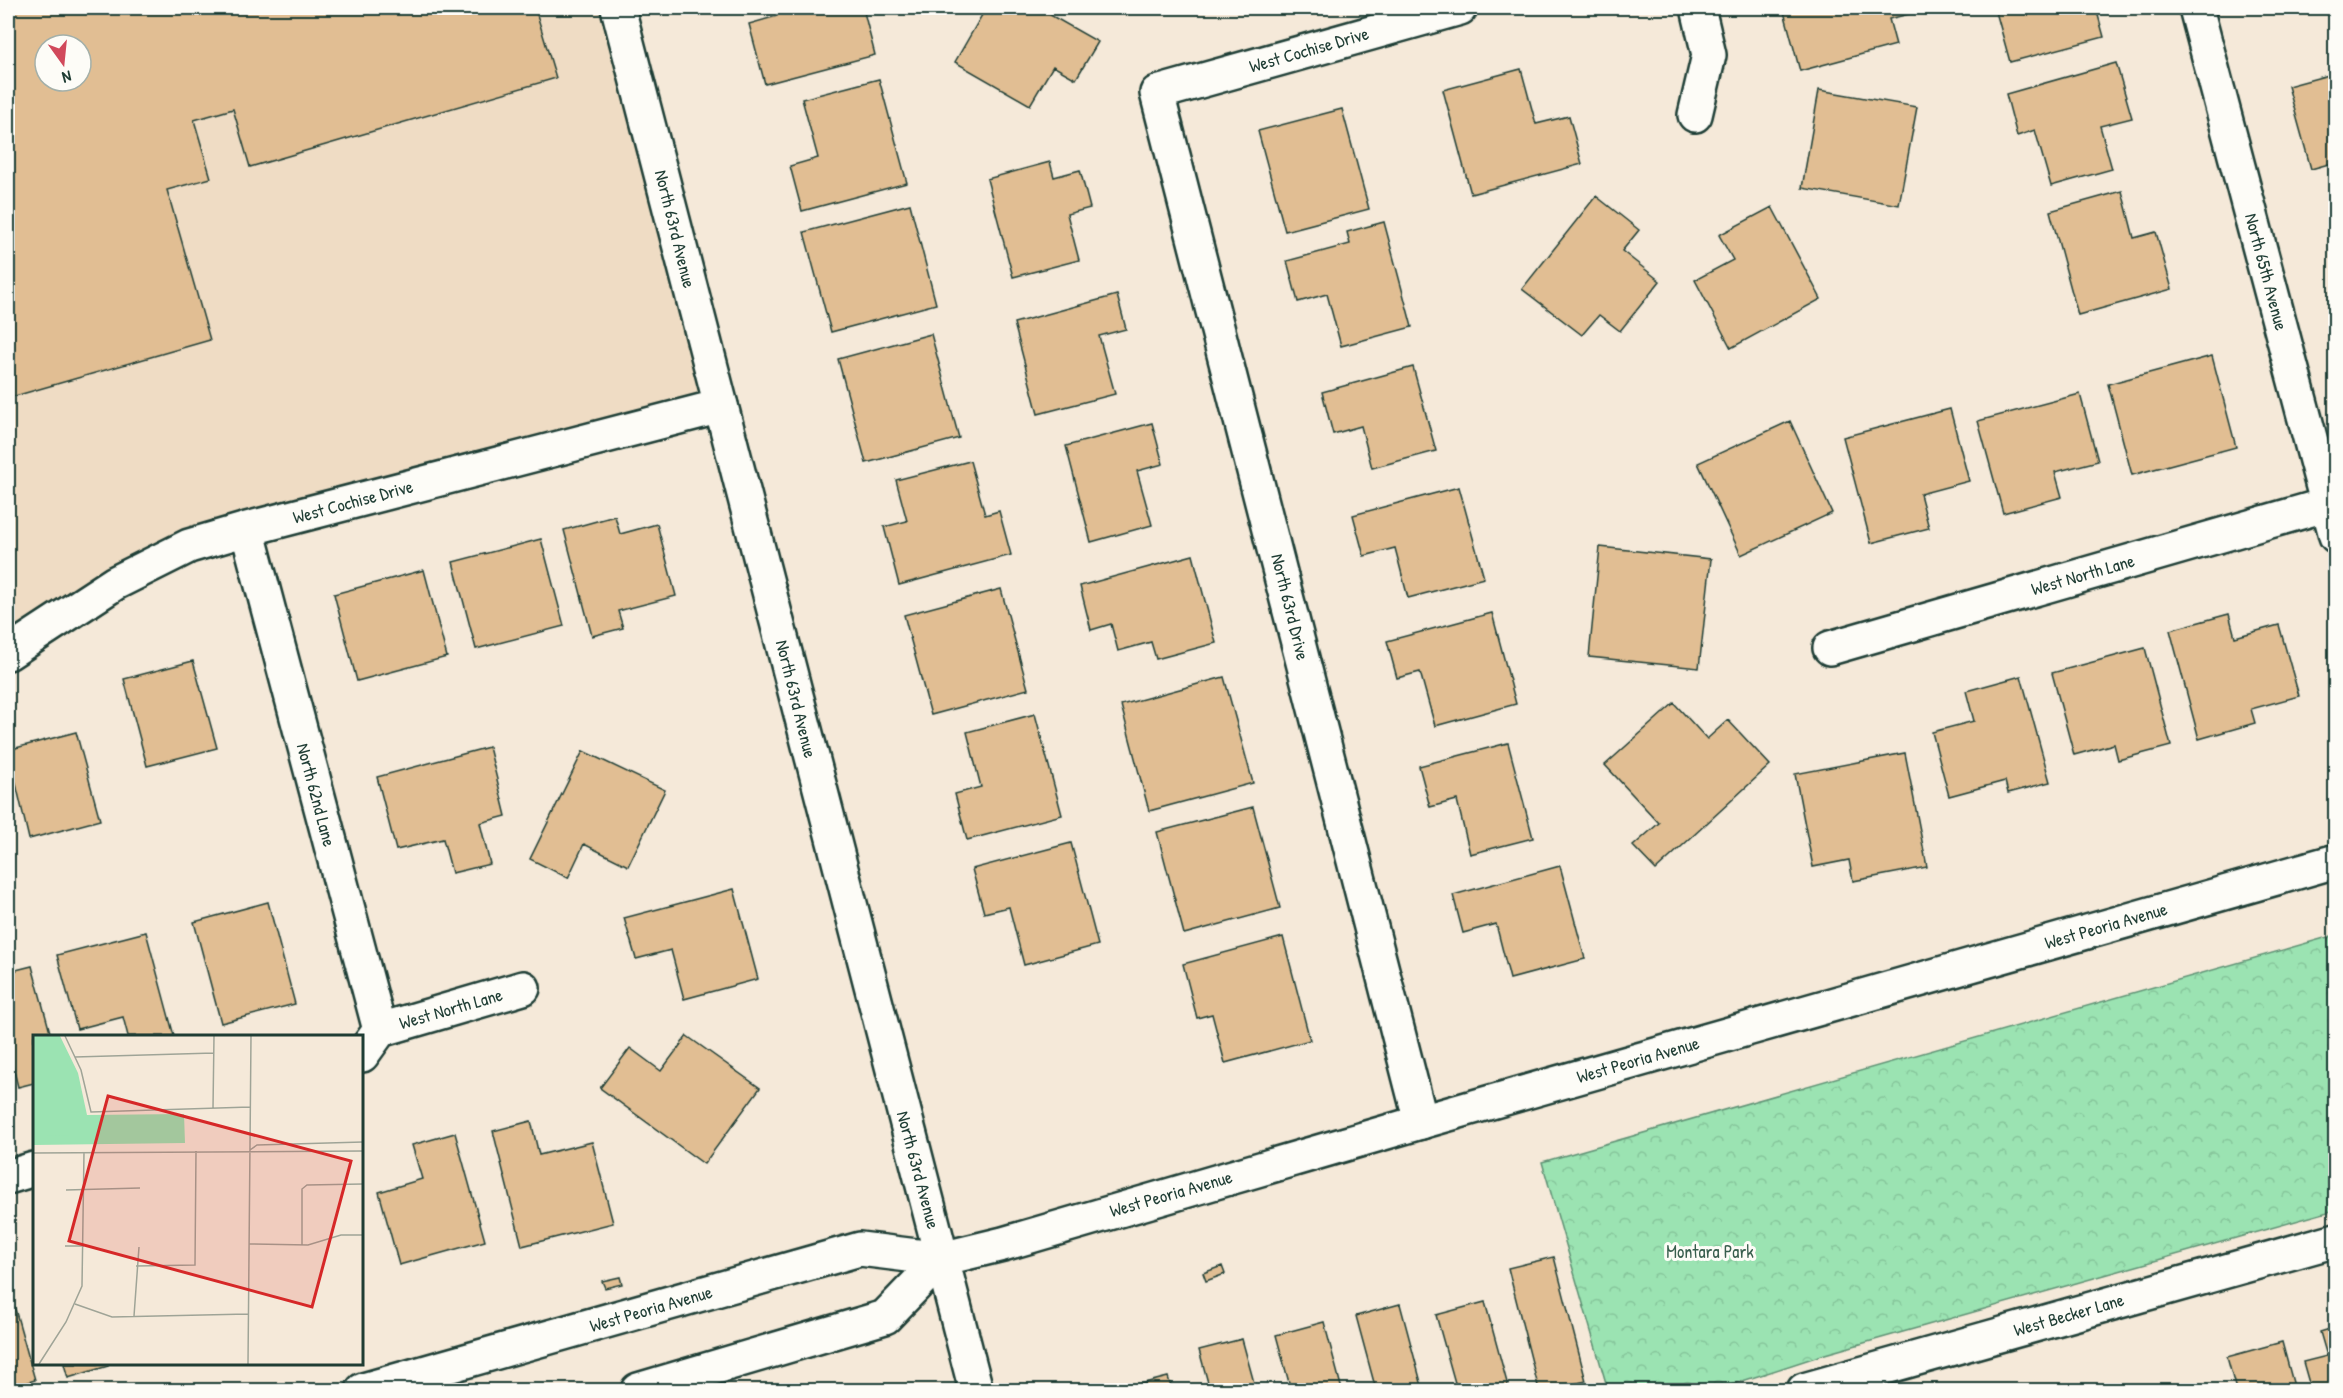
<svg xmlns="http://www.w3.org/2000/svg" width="2343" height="1398" viewBox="0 0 2343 1398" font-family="'Patrick Hand',sans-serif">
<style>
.built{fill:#efdcc4;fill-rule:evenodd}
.park{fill:url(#park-crowns);stroke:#5d9073;stroke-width:1.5}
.building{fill:#e1be93;stroke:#1f3d34;stroke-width:1.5;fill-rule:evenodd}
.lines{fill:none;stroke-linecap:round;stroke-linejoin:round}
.minor-casing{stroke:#1f3d34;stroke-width:38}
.tertiary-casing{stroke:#1f3d34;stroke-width:38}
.secondary-casing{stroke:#1f3d34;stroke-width:38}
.minor{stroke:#fdfcf7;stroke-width:33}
.tertiary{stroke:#fdfcf7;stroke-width:33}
.secondary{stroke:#fdfcf7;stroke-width:33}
.labels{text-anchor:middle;stroke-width:6;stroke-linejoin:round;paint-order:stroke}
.street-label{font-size:18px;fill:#1f3d34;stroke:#fdfcf7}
.park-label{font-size:18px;fill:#385e4d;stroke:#fdfcf7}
.inset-road{fill:none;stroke:#9fa497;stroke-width:1.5}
.view{fill:#d62828;fill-opacity:0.15;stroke:#d62828;stroke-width:3}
.inset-edge{fill:none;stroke:#1f3d34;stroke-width:3}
</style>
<defs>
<pattern id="park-crowns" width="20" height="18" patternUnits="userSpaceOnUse" patternTransform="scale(1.5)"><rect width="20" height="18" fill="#9be3b2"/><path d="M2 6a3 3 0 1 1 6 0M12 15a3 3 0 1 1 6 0" fill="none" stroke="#85c49a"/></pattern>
</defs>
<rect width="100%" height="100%" fill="#f5e9d9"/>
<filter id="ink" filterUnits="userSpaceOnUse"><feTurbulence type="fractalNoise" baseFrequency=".0167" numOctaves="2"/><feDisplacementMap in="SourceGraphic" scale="12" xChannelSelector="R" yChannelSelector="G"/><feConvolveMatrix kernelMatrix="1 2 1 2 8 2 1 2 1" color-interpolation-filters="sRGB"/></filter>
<g filter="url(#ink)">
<!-- built -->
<path class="built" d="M8 8H618L721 406 247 529 8 653ZM45 45H81V81H45Z"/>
<!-- park -->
<path class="park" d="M2335 935V1210L1825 1354 1715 1390H1608L1542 1162Z"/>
<!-- building -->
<path class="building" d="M8 8H535L556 78 250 167 233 109 194 120 211 178 167 190 210 340 8 398ZM45 45H81V81H45Z
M774 8H863L875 55 765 84 749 24 777 16Z
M986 8H1038L1098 42 1076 79 1053 66 1030 105 955 62Z
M1783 8H1907L1909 14 1889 19 1896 45 1800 71Z
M1995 8H2096L2104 37 2010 62Z
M2116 63 2132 118 2100 126 2112 169 2051 186 2035 130 2017 136 2006 94Z
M1521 69 1536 124 1569 116 1582 164 1471 194 1443 90Z
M2336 73V162L2311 169 2288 86Z
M879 79 907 183 802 211 790 166 818 158 802 99Z
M1819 90 1917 107 1899 205 1802 188Z
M1342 109 1369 209 1285 231 1258 131Z
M1050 162 1054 177 1080 170 1090 208 1067 214 1079 260 1013 277 987 179Z
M2122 191 2134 238 2156 232 2172 289 2078 315 2050 211Z
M1596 196 1639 230 1622 251 1660 281 1620 331 1599 315 1582 335 1522 289Z
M910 204 936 304 831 332 804 232Z
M1772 207 1821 299 1731 348 1695 280 1733 260 1719 235Z
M1384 222 1412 327 1341 346 1327 294 1298 302 1287 261 1350 244 1347 232Z
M1117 295 1126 329 1099 336 1115 394 1038 414 1014 323Z
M931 334 959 438 866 463 838 359Z
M2212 356 2236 447 2132 475 2108 384Z
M1413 367 1436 451 1372 468 1361 426 1333 434 1322 392Z
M2080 394 2098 461 2055 472 2062 497 2003 513 1978 421Z
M1950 409 1969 481 1920 494 1929 528 1871 543 1843 437Z
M1790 421 1832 513 1741 555 1698 463Z
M1152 423 1163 464 1137 471 1152 525 1091 542 1066 446Z
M970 461 985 515 999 511 1011 555 899 585 884 527 907 521 896 480Z
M1459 487 1484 578 1408 598 1395 548 1364 556 1353 515Z
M615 516 620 534 657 524 676 596 618 611 623 628 592 636 564 530Z
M541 539 564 626 476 649 453 562Z
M1600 547 1711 559 1699 668 1589 657Z
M1193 555 1216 643 1156 659 1151 642 1118 651 1111 624 1091 630 1080 586Z
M424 570 447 657 357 681 334 594Z
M1001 589 1028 689 931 715 904 615Z
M1492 613 1516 704 1435 726 1420 672 1397 678 1387 641Z
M2229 614 2235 637 2279 625 2299 696 2251 709 2255 723 2199 739 2170 630Z
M2145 648 2171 746 2118 760 2114 744 2074 755 2052 673Z
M193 661 217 748 147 766 124 679Z
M2021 676 2050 782 2008 793 2005 781 1949 796 1932 732 1974 721 1966 691Z
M1224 677 1253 783 1149 811 1121 705Z
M1674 703 1707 739 1728 720 1770 765 1656 870 1633 846 1659 823 1605 765Z
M1035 714 1062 815 967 840 955 794 981 787 967 732Z
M76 732 100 820 29 839 8 750Z
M1508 743 1533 838 1470 854 1457 800 1430 807 1419 766Z
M489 747 506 816 480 823 490 864 452 873 443 839 396 850 377 777Z
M583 751 665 790 628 866 584 844 568 878 530 859Z
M1905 753 1927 867 1853 881 1849 860 1813 867 1795 774Z
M1253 807 1280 908 1184 934 1157 832Z
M1071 843 1098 945 1024 965 1009 907 984 913 972 869Z
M1560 866 1585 959 1510 979 1496 924 1463 933 1453 895Z
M734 889 758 979 684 999 671 950 636 959 624 918Z
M268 902 295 1004 221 1023 194 922Z
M146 932 174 1036H128L123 1017 77 1029 57 955Z
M1283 937 1310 1040 1225 1063 1212 1014 1197 1018 1183 964Z
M32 966 51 1036H34V1083L18 1087 11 1059 8 1060V972Z
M687 1036 760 1088 704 1164 600 1088 630 1048 661 1071Z
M531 1121 539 1155 592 1142 613 1223 522 1246 493 1131Z
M455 1133 485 1241 399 1265 379 1192 422 1179 412 1145Z
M1554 1257 1586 1381 1549 1390H1539L1508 1268Z
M1222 1266 1225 1274 1206 1281 1203 1273Z
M620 1277 622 1284 605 1288 602 1281Z
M8 1284 35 1380 8 1388Z
M1485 1302 1509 1390H1457L1436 1315Z
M1400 1304 1423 1390H1376L1356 1316Z
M1324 1322 1342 1390H1291L1276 1335Z
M2336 1327V1390H2311L2303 1362 2327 1356 2320 1332Z
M1242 1339 1256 1390H1210L1199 1350Z
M2282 1342 2295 1390H2236L2227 1357Z
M64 1364H107L108 1366 68 1378Z
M1168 1377 1172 1390H1117Z"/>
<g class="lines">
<!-- minor casing -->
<g class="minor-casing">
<path id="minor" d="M2196 8 2336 536
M1695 115 1709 55 1698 8
M247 529 380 1030 362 1055
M1830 648 2336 502
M8 653 115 583 189 546 247 529 721 406
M380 1030 523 988
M1421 1122 1157 93 1460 8
M8 1177 34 1169
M1804 1390 2336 1240"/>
</g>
<!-- tertiary casing -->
<g class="tertiary-casing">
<path id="tertiary" d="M618 8 976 1390"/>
</g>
<!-- secondary casing -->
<g class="secondary-casing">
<path id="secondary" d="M363 1390 860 1249 941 1259 1003 1244 1421 1122 2336 861
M638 1390 885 1317 941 1259"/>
</g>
<!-- minor -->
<use href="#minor" class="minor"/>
<!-- tertiary -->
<use href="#tertiary" class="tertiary"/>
<!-- secondary -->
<use href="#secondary" class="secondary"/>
</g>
</g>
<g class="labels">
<!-- street labels -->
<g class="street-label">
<text transform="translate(1309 50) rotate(-16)" y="6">West Cochise Drive</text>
<text transform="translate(675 229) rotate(76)" y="6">North 63rd Avenue</text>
<text transform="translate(2266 272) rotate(75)" y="6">North 65th Avenue</text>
<text transform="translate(353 502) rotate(-15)" y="6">West Cochise Drive</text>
<text transform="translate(2083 575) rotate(-16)" y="6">West North Lane</text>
<text transform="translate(1290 607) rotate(76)" y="6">North 63rd Drive</text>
<text transform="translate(796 699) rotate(76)" y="6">North 63rd Avenue</text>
<text transform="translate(316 795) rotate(75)" y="6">North 62nd Lane</text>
<text transform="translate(2106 926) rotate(-16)" y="6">West Peoria Avenue</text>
<text transform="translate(451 1009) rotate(-16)" y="6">West North Lane</text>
<text transform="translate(1638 1060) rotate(-16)" y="6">West Peoria Avenue</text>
<text transform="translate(918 1170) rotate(75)" y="6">North 63rd Avenue</text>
<text transform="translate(1171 1194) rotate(-16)" y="6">West Peoria Avenue</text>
<text transform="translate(651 1309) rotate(-16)" y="6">West Peoria Avenue</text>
<text transform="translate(2069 1315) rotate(-16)" y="6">West Becker Lane</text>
</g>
<!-- park labels -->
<g class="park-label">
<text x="1710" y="1258">Montara Park</text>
</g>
</g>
<!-- overview -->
<g transform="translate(33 1035)">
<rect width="330" height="330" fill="#f5e9d9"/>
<path d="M0 1H27L45 38 54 80 151 79 152 108 0 110Z" fill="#9be3b2"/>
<path d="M24 77H36V101L13 100V81H24Z" fill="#9be3b2"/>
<path class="inset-road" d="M32 1 48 35 58 77 217 72M42 22 181 18M180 73 181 1M217 115 224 110 330 107M0 118 330 116M33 155 107 153M216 209 275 210 308 200H330M269 210V154L274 150 330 149M32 211H51M103 231 162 230 163 116M42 269 79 282 215 279M101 281 106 212M6 329 33 287 49 251 51 117M215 329 218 1"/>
<path class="view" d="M75 61 318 126 279 272 36 206Z"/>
<rect width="330" height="330" class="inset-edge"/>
</g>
<!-- margin -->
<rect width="2343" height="1398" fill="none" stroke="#fdfcf7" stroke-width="30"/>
<rect x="15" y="15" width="2313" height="1368" fill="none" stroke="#1f3d34" stroke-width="2" filter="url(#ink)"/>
<!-- north arrow -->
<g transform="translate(63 63) rotate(165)"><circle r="28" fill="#fdfcf7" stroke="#a4b0a9" stroke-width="1.5"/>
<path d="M0-4.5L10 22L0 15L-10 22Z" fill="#d1495b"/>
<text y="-9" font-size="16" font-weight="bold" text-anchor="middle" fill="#1f3d34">N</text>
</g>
</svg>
